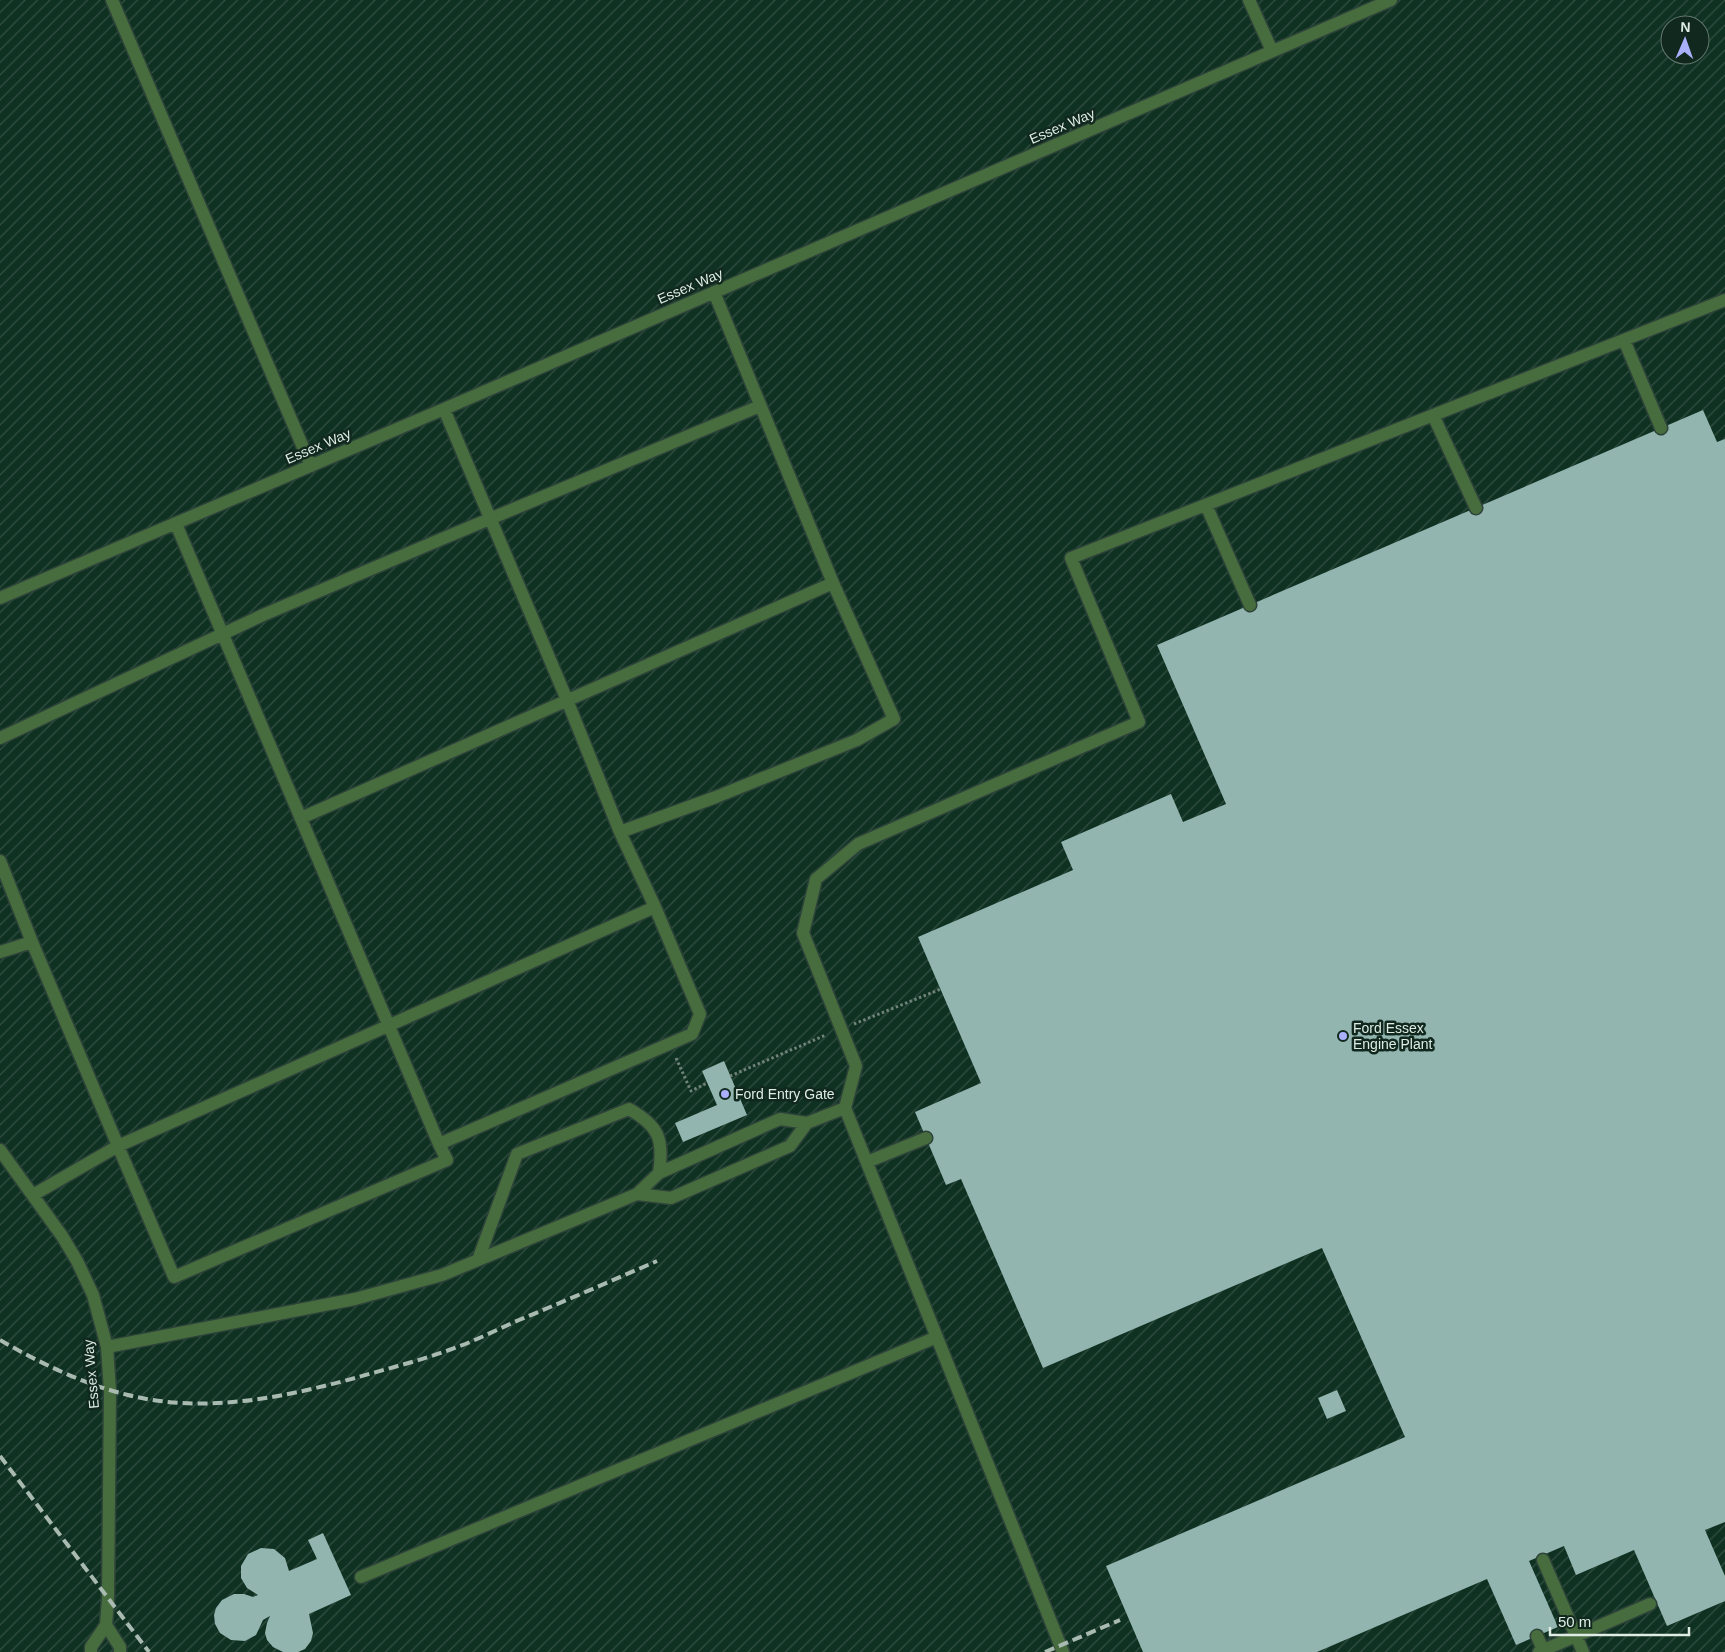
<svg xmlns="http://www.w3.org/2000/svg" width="1725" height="1652" viewBox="0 0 1725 1652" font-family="Helvetica,sans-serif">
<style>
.industrial{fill:url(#industrial-furrows);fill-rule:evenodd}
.building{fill:#93b5b0}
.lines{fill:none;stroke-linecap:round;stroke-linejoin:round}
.minor-casing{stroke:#2d4339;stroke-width:15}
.path{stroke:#708379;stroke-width:3;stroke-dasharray:2.5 2.5;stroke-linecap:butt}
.minor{stroke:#476d3e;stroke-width:12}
.rail{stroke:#a9bab1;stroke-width:4;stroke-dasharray:10 5;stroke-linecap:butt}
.poi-dot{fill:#aab0fc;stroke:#10281d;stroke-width:2}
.labels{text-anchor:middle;stroke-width:5;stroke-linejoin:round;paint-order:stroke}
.street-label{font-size:14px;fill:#deece4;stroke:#10281d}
.poi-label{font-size:14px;fill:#deece4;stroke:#10281d;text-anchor:start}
</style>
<defs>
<pattern id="industrial-furrows" width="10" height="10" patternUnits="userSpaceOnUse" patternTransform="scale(1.25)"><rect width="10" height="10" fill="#0f3122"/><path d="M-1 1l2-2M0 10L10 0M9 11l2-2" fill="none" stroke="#324f42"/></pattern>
</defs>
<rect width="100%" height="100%" fill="#10281d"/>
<!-- industrial -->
<path class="industrial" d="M0 0H1725V1652H0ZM1670 25H1700V55H1670Z"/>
<!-- building -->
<path class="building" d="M1703 410 1717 442 1725 439V1522L1705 1530 1725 1576V1601L1667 1626 1634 1550 1576 1575 1564 1546 1529 1561 1558 1627 1516 1645 1487 1579 1317 1652H1143L1106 1566 1405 1437 1322 1248 1043 1368 961 1179 946 1185 915 1112 981 1083 918 937 1073 870 1061 842 1171 794 1183 822 1226 804 1157 645Z
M724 1061 747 1115 683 1142 675 1123 717 1105 702 1071Z
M1337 1390 1346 1411 1327 1419 1318 1398Z
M323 1533 351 1595 309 1614 313 1633 311 1641 305 1649 298 1652H283L273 1647 267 1640 265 1633 267 1623 270 1616 263 1620 256 1635 245 1641 231 1640 220 1633 215 1624 214 1615 216 1608 222 1600 234 1594H244L253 1597 258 1595 247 1588 241 1578V1566L248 1554 261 1548 274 1549 285 1558 289 1571 317 1559 308 1540Z"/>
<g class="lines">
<!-- minor casing -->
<g class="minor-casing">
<path id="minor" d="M112 0 311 466
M1249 0 1272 51
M1624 340 1661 428
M1433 415 1476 508
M1206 505 1250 605
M176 524 439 1144 692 1034 700 1014 655 907 620 832 567 700 444 409
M0 598 444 409 1391 0
M0 738 263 615 444 538 760 406
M301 818 833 583
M620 832 716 797 857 740 894 719 833 583 714 292
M0 861 32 942 118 1146 33 1195
M0 952 32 942
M845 1108 1063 1652
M439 1144 447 1160 174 1277 118 1146 655 907
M0 1150 62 1236 77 1261 93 1295 107 1347 110 1390 108 1599 106 1625 91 1647V1652
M867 1162 926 1138
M637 1194 671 1198 790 1146 807 1123
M478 1260 517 1154 629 1109C659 1126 664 1139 659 1173
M107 1347 355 1299 442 1275 637 1194 659 1173 780 1119 807 1123 845 1108 856 1066 803 933 816 879 858 844 1139 722 1071 558 1725 300
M1543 1560 1583 1652
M361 1577 937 1337
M106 1625 120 1647V1652
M1537 1636 1544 1652
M1539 1652 1650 1604"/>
</g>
<!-- path -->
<path class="path" d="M854 1024 941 989
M676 1058 691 1091 707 1083
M730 1076 826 1035"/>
<!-- minor -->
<use href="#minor" class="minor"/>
<!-- rail -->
<path class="rail" d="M0 1340C40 1363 83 1384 128 1395 204 1414 281 1398 355 1378 386 1369 419 1361 449 1350 473 1342 496 1330 519 1320 565 1301 611 1281 657 1261
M0 1456 149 1652
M1045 1652 1120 1620"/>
</g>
<!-- markers -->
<g class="poi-dot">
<circle cx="1343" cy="1036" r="5"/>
<circle cx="725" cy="1094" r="5"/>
</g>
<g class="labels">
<!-- street labels -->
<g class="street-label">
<text transform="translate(1062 126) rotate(-23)" y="5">Essex Way</text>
<text transform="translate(690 286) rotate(-23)" y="5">Essex Way</text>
<text transform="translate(318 446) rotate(-23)" y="5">Essex Way</text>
<text transform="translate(91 1374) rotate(-95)" y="5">Essex Way</text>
</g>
<!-- poi labels -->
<g class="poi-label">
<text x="1353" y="1033">Ford Essex<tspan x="1353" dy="16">Engine Plant</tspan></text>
<text x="735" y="1099">Ford Entry Gate</text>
</g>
</g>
<!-- north arrow -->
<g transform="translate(1685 40) rotate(2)"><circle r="24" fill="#10281d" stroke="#62766d"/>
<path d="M0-4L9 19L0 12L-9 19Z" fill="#aab0fc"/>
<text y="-8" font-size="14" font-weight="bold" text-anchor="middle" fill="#deece4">N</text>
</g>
<!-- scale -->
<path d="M1550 1627v8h139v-8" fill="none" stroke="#deece4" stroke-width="2.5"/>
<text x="1558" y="1627" font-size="15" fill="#deece4" stroke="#10281d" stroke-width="4" paint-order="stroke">50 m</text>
</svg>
